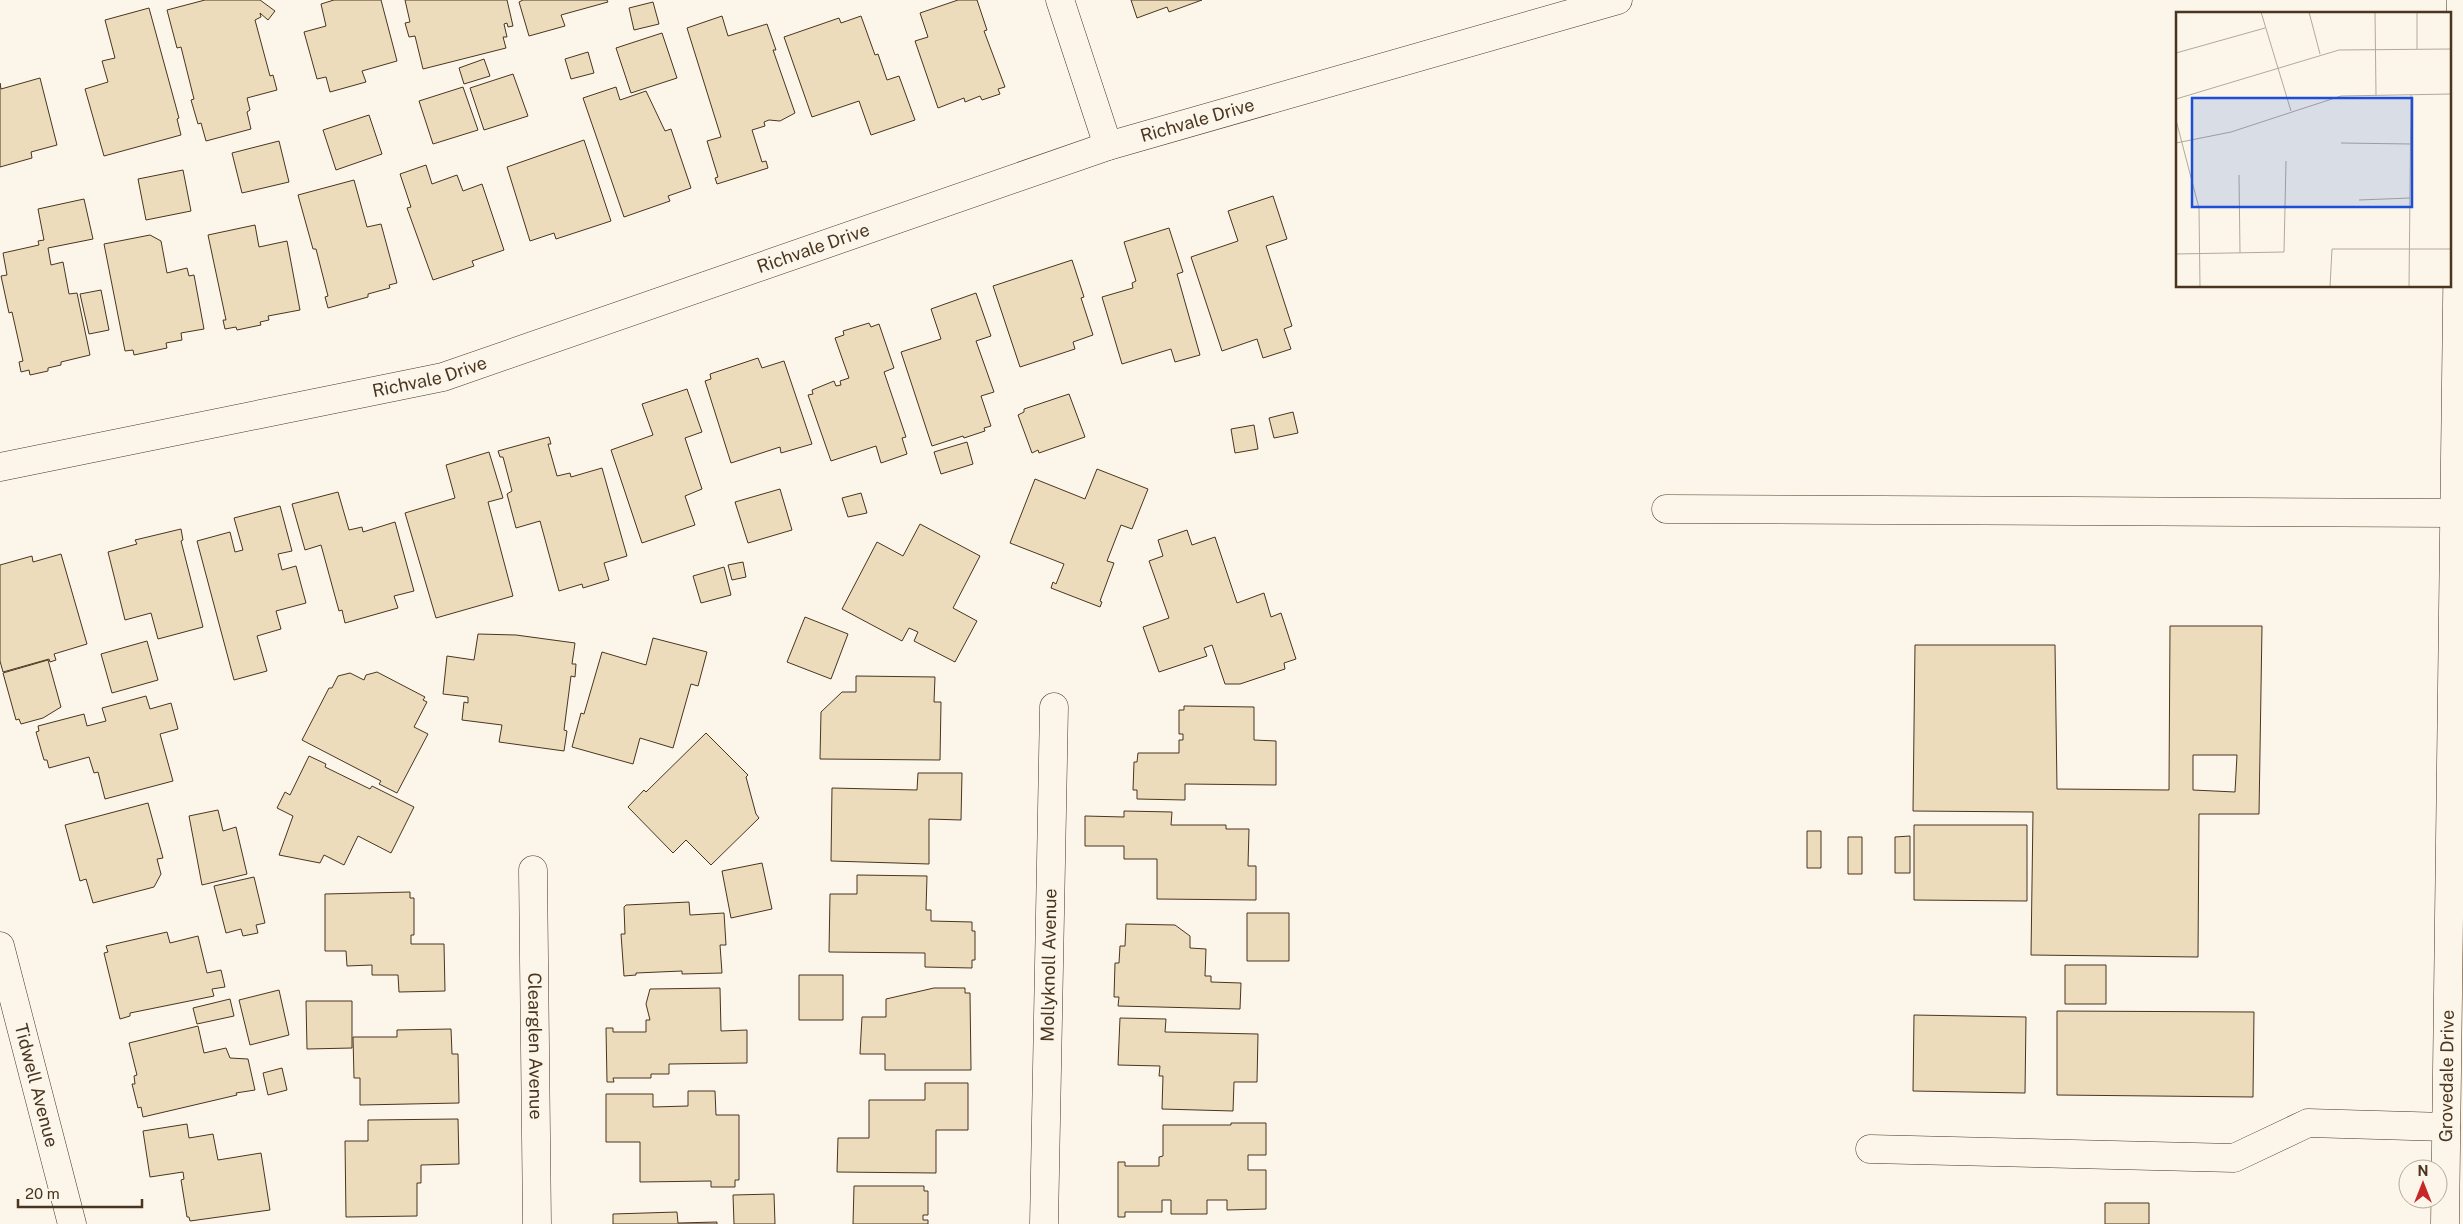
<svg xmlns="http://www.w3.org/2000/svg" width="2463" height="1224" viewBox="0 0 2463 1224" font-family="'Public Sans',sans-serif">
<style>
.building{fill:#ecdcbc;stroke:#4a3520;fill-rule:evenodd}
.lines{fill:none;stroke-linecap:round;stroke-linejoin:round}
.minor-casing{stroke:#4a3520;stroke-width:29}
.minor{stroke:#fbf6e9;stroke-width:28}
.labels{text-anchor:middle;stroke-width:4;stroke-linejoin:round;paint-order:stroke}
.street-label{font-size:18px;fill:#4a3520;stroke:#fbf6e9}
.inset-road{fill:none;stroke:#b4a999;stroke-width:1}
.view{fill:#1d4ed8;fill-opacity:0.15;stroke:#1d4ed8;stroke-width:2.5}
.inset-edge{fill:none;stroke:#4a3520;stroke-width:2.5}
</style>
<rect width="100%" height="100%" fill="#fbf6e9"/>
<!-- building -->
<path class="building" d="M205 0H260L275 11 268 20 260 13 261 17 255 20 270 76 273 75 277 90 247 98 250 110 247 112 251 129 206 141 201 123 198 124 191 100 194 99 181 47 177 48 167 10Z
M334 0H381L397 61 362 71 366 82 330 92 326 77 317 79 304 32 326 26 321 4Z
M405 0H507L513 26 508 27 507 23 504 24 507 37H503L506 48 423 69 415 36 409 37 405 23 410 22Z
M523 0H607L608 2 561 15 565 26 529 36 519 2Z
M958 0H977L987 30 984 31 1005 87 998 89 1000 94 982 100 980 96 965 102 964 98 938 108 915 41 928 37 920 13Z
M1131 0H1202L1169 12 1167 7 1137 18Z
M653 2 659 24 634 30 629 8Z
M149 8 179 118 177 119 181 135 104 156 85 89 108 82 102 61 115 58 105 20Z
M722 16 728 36 767 24 776 50H773L795 113 780 121 769 120 764 122 765 126 752 130 762 162 766 161 768 168 717 184 715 178 718 177 707 141 721 137 687 28Z
M861 16 875 55 878 54 887 80 899 76 915 120 871 135 859 101 812 117 784 37 839 18 841 23Z
M662 33 677 78 631 93 616 48Z
M588 52 594 73 571 79 565 59Z
M484 59 490 76 464 84 459 68Z
M513 74 528 116 484 130 470 88Z
M40 78 57 145 31 152 32 158 0 167V83L1 89Z
M463 87 478 130 433 144 419 101Z
M616 87 620 100 646 91 665 131 671 129 691 188 668 196 670 201 624 217 583 98Z
M369 115 382 154 336 170 323 130Z
M584 140 611 221 556 239 554 233 530 241 507 167Z
M279 141 289 182 242 193 232 153Z
M426 165 432 184 457 175 463 191 482 184 504 250 472 261 474 266 433 280 407 208 411 207 400 174Z
M183 170 191 211 146 220 138 179Z
M354 180 367 227 381 224 397 283 389 285 390 288 368 294V297L328 308 325 297 328 296 316 249H313L298 195Z
M1273 196 1287 239 1266 246 1292 326 1284 329 1291 349 1263 358 1257 339 1222 351 1191 257 1238 241 1228 211Z
M84 199 93 239 48 248 51 265 63 262 69 294 77 293 90 355 61 362V365L48 368V371L30 375 29 370 21 372 19 362 23 361 12 312 9 313 1 276 7 275 3 253 39 245 38 241 44 240 38 209Z
M255 225 259 247 287 241 300 310 268 316 269 320 260 322 261 325 237 330 236 327 225 329 223 320H226L208 235Z
M1169 228 1183 272 1177 274 1200 355 1175 362 1171 349 1122 364 1102 297 1133 288 1132 283 1136 281 1124 242Z
M150 235 161 241 167 273 187 268 189 276 194 275 204 329 181 333 182 340 166 343 167 348 134 355 133 350 125 351 104 244Z
M1072 260 1084 297 1081 298 1093 335 1073 342 1075 349 1020 367 993 286Z
M101 290 109 330 89 334 80 294Z
M976 293 991 336 976 341 994 392 981 396 991 426 984 428 985 431 964 438 963 436 932 446 901 352 941 339 931 309Z
M869 323 871 327 879 324 894 368 884 372 906 437 902 438 907 454 881 463 876 446 831 461 808 395 813 394 812 390 834 381 836 386 841 385 840 381 849 378 835 338 844 335 843 331Z
M758 358 762 368 784 361 812 444 781 453 780 447 731 463 705 381 711 379 710 374Z
M687 389 702 432 685 438 702 489 685 496 695 525 642 543 611 450 653 435 642 404Z
M1069 394 1085 437 1039 453 1038 450 1032 453 1018 415 1024 412V409Z
M1293 412 1298 433 1274 438 1269 418Z
M1254 425 1258 449 1235 453 1231 429Z
M549 437 551 444H548L557 476 570 473 571 477 602 468 627 556 604 563 609 580 583 588 582 584 559 591 540 521 516 528 507 494 512 491 503 457H500L498 451Z
M967 442 973 464 941 474 934 452Z
M489 452 503 498 488 502 513 596 436 618 405 513 455 498 446 465Z
M1097 469 1148 489 1132 529 1121 525 1107 561 1114 563 1100 601 1102 602 1100 607 1051 588 1053 582 1056 584 1064 564 1010 543 1035 479 1085 499Z
M780 489 792 530 748 543 735 502Z
M338 492 349 530 362 527 363 532 395 522 414 591 394 596 398 608 345 623 342 610 339 611 321 545 305 550 292 504Z
M861 493 867 513 848 517 842 498Z
M280 506 292 551 278 554 282 570 296 566 306 603 276 611 281 629 257 636 267 671 234 680 197 541 230 532 235 552 243 550 234 518Z
M920 524 980 556 953 608 977 621 955 662 914 641 918 632 909 628 902 641 842 609 877 542 903 556Z
M181 529 183 540 181 541 203 627 158 639 151 613 125 620 108 552 137 544 135 540Z
M1187 530 1192 545 1215 537 1237 603 1264 593 1271 617 1281 613 1296 659 1284 663 1285 669 1240 684H1225L1212 645 1204 648 1207 656 1159 672 1143 627 1169 618 1149 561 1163 556 1158 540Z
M61 554 87 644 54 654 56 660 50 662 49 659 3 672 0 661V565L32 556 33 562Z
M743 562 746 577 732 580 728 565Z
M724 567 731 595 701 603 693 576Z
M805 617 848 634 831 679 787 662Z
M2170 626H2262L2259 814H2199L2198 957 2031 955 2033 812 1913 811 1915 645H2055L2057 789 2169 790ZM2193 755H2237L2235 792 2193 790Z
M478 634 516 635 575 643 572 664H576L575 677 571 676 564 730 567 731 564 751 499 742 502 725 462 720 464 702 468 703V697L443 694 447 656 474 660Z
M653 638 707 652 698 686 691 684 673 748 640 738 633 764 572 747 581 713 584 714 602 652 646 665Z
M147 641 158 680 112 693 101 654Z
M48 660 61 707 43 718 21 724 19 719 16 720 3 673Z
M377 672 425 697 423 700 427 702 414 727 428 734 397 793 379 784 381 781 302 740 329 688H332L338 676 350 673 364 680 366 675Z
M856 676 935 677 934 702H941L940 760 820 759 821 712 842 692H856Z
M146 696 150 709 171 703 178 729 160 734 173 781 105 799 98 772 94 773 89 757 49 768 47 760H44L36 732 39 731 38 726 84 714 87 726 106 721 102 708Z
M1184 706 1254 707V740L1276 741V785L1185 784V800L1137 799V790H1133L1134 762H1137L1138 753H1179V740H1183V734H1179V710H1184Z
M706 733 748 775 746 777 756 814 759 818 711 865 686 840 673 853 628 807 644 790 646 792Z
M309 756 326 764 325 767 370 789 372 786 414 807 391 853 358 836 344 865 324 855 320 863 279 855 293 816 277 808 285 792 290 795Z
M918 773H962L961 820 929 819V864L831 861 832 788 917 790Z
M148 803 163 858 157 859 161 874 154 887 93 903 86 879 80 881 65 825Z
M218 810 223 831 236 827 247 874 202 885 189 816Z
M1124 811 1172 812 1171 825H1226V829H1249L1248 866H1256V900L1157 899V859H1124V846H1085V816L1124 817Z
M1914 825H2027V901L1914 900Z
M1807 831H1821V868H1807Z
M1910 836V873H1895V837Z
M1848 837H1862V874H1848Z
M762 863 772 909 731 918 722 871Z
M857 875 927 876 926 910H931V921L972 922V931H975V960H972V968L925 967V953L829 952 830 894H857Z
M254 877 265 923 256 925 258 933 243 936 241 929 226 933 214 886Z
M410 892V898H414V935H411V944H444L445 991 399 992 398 975H372V965L347 966 346 951H325V894Z
M689 902 690 915 724 913 726 945H720L722 973 682 974V971L636 973V975L624 976 621 934H625L624 907 626 905Z
M1247 913H1289V961H1247Z
M1126 924 1175 925 1190 936V948L1206 949 1205 976H1211V982L1241 983 1240 1009 1118 1006 1119 997H1114L1115 963H1119L1120 946H1125Z
M167 932 170 943 198 936 207 973 221 970 225 987 212 989 214 996 130 1013V1016L120 1019 104 953 108 952 106 946Z
M2065 965H2106V1004H2065Z
M799 975H843V1020H799Z
M720 988 721 1031 747 1030V1063L669 1064V1074H651V1078H613L614 1082H607L606 1028H613V1032H646V1020H650L646 1004 650 989Z
M934 988H965V993H970L971 1070H885V1054H860L862 1017H886V999Z
M279 990 289 1035 250 1045 239 1000Z
M230 999 234 1016 197 1024 193 1008Z
M306 1001H352V1048L307 1049Z
M2057 1011 2254 1012 2253 1097 2057 1095Z
M1914 1015 2026 1017 2025 1093 1913 1091Z
M1120 1018 1166 1019 1165 1032 1258 1034 1257 1082H1234L1233 1111 1162 1109 1163 1076H1159L1160 1066 1118 1065Z
M198 1026 204 1053 226 1048 230 1058 248 1059 255 1090 236 1093 237 1095 143 1117 141 1107 138 1108 132 1084H135L134 1076 137 1075 129 1043Z
M451 1029 452 1054H458L459 1103 360 1105V1078H354L353 1037H397V1030Z
M282 1068 287 1090 268 1095 263 1073Z
M925 1083H968V1130H936V1173L837 1172 838 1138H869V1100H925Z
M688 1091H715L716 1115H739V1180H735V1187H711V1181L640 1182V1142H606V1094H653V1107L688 1106Z
M458 1119 459 1164 421 1165V1183H417V1216L346 1217 345 1141H368V1120Z
M1231 1123H1266V1155H1248V1170H1266V1209L1227 1210V1200H1207V1214H1171V1200H1162V1212H1125V1217H1118V1162H1125V1166H1159V1157L1163 1156V1125H1231Z
M187 1124 189 1138 213 1134 218 1160 261 1153 270 1210 190 1221 189 1217H187L181 1180 184 1179 183 1172 150 1177 143 1131Z
M854 1186H924V1191H928V1215H923V1220H928V1224H853Z
M774 1194 775 1224H734L733 1195Z
M2105 1203H2149V1224H2105Z
M677 1212 678 1223 717 1222V1224H613V1214Z"/>
<g class="lines">
<!-- minor casing -->
<g class="minor-casing">
<g id="minor">
<path d="M1060 0 1108 146"/>
<path id="s1" d="M0 467 443 377 1108 146 1618 0"/>
<path d="M1666 509 2454 513"/>
<path id="s2" d="M533 870 537 1224"/>
<path id="s3" d="M0 946 72 1224"/>
<path d="M1870 1149 2234 1158 2308 1123 2446 1127"/>
<path id="s4" d="M1044 1224 1054 707"/>
<path id="s5" d="M2445 1224 2461 0"/>
</g>
</g>
<!-- minor -->
<use href="#minor" class="minor"/>
</g>
<g class="labels">
<!-- street labels -->
<g class="street-label">
<text dy="6" stroke="none"><textPath href="#s1" startOffset="1249">Richvale Drive</textPath></text>
<text dy="6" stroke="none"><textPath href="#s1" startOffset="844">Richvale Drive</textPath></text>
<text dy="6" stroke="none"><textPath href="#s1" startOffset="439">Richvale Drive</textPath></text>
<text dy="6" stroke="none"><textPath href="#s4" startOffset="259">Mollyknoll Avenue</textPath></text>
<text dy="6" stroke="none"><textPath href="#s2" startOffset="176">Clearglen Avenue</textPath></text>
<text dy="6" stroke="none"><textPath href="#s5" startOffset="148">Grovedale Drive</textPath></text>
<text dy="6" stroke="none"><textPath href="#s3" startOffset="144">Tidwell Avenue</textPath></text>
</g>
</g>
<!-- overview -->
<g transform="translate(2176 12)">
<rect width="275" height="275" fill="#fbf6e9"/>
<path class="inset-road" d="M85 0 115 99M133 0 144 42M199 0 200 83M241 37V0M0 41 89 16M0 87 163 38 275 37M0 108 23 196 24 275M0 131 55 120 165 84 275 82M165 131 235 132M63 163 64 241M183 188 234 186M0 242 108 240 110 149M154 275 156 237H275M233 275 235 83"/>
<path class="view" d="M16 86H236V195H16Z"/>
<rect width="275" height="275" class="inset-edge"/>
</g>
<!-- north arrow -->
<g transform="translate(2423 1184)"><circle r="24" fill="#fbf6e9" stroke="#b4a999"/>
<path d="M0-4L9 19L0 12L-9 19Z" fill="#c62828"/>
<text y="-8" font-size="14" font-weight="bold" text-anchor="middle" fill="#4a3520">N</text>
</g>
<!-- scale -->
<path d="M18 1199v8h124v-8" fill="none" stroke="#4a3520" stroke-width="2.5"/>
<text x="25" y="1199" font-size="15" fill="#4a3520" stroke="#fbf6e9" stroke-width="4" paint-order="stroke">20 m</text>
</svg>
